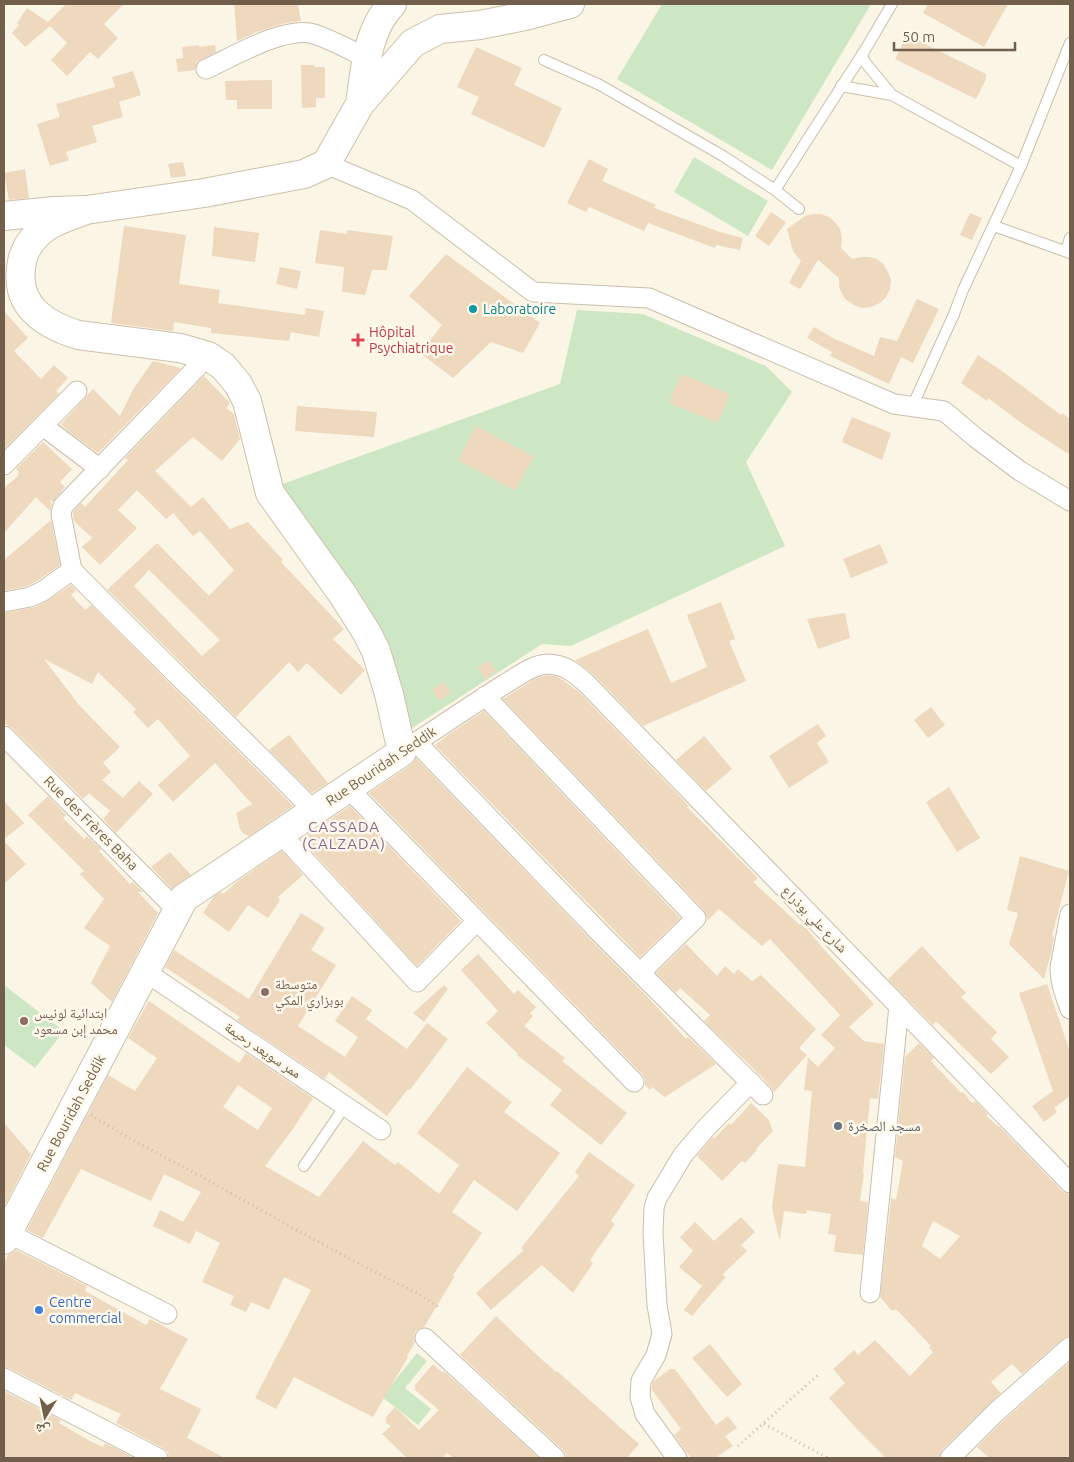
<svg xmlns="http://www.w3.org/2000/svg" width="1074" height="1462" viewBox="0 0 1074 1462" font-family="Ubuntu,'Noto Naskh Arabic',sans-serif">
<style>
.green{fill:#cde7c5}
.building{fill:#eed9bf;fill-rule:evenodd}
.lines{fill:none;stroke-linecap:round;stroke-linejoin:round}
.service-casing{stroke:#cbbeac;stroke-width:12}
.minor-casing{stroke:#cbbeac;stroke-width:21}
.secondary-casing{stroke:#cec0aa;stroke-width:30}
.path{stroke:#d2bca2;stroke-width:3;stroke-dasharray:1 4;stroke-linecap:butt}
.service{stroke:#fff;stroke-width:10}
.minor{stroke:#fff;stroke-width:19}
.secondary{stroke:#fff;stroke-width:28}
.culture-dot{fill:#0f9aa8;stroke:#fef9eb;stroke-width:2}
.health-dot{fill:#e0444e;stroke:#fef9eb;stroke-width:2}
.education-dot{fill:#8d6e63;stroke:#fef9eb;stroke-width:2}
.worship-dot{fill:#6b7280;stroke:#fef9eb;stroke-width:2}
.shop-dot{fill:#3f7fe0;stroke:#fef9eb;stroke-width:2}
.labels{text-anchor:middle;stroke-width:5;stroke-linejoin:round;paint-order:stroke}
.culture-label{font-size:14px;fill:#0d838f;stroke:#fef9eb;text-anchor:start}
.health-label{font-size:14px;fill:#be3a42;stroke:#fef9eb;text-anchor:start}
.street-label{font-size:14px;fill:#715f4c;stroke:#fef9eb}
.education-label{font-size:14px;fill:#785e54;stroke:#fef9eb;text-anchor:start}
.worship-label{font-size:14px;fill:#5b616d;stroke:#fef9eb;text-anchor:start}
.shop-label{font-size:14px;fill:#366cbe;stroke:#fef9eb;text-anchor:start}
.neighbourhood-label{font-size:15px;letter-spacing:1px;fill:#86648d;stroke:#fef9eb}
</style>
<rect width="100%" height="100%" fill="#faf5e5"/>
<!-- green -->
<path class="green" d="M662 4H871L772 170 617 79Z
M694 157 768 201 748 236 674 192Z
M577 310 643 314 766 366 792 392 746 462 785 546 571 646 542 644 406 732 396 669 377 623 277 486 560 384Z
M4 985 64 1031 35 1068 4 1045Z
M417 1353 427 1361 405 1388 431 1409 418 1425 382 1397Z"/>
<!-- building -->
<path class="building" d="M66 4H124L104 24 118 38 98 59 90 52 67 76 51 60 67 43 50 26 25 47 12 33 19 25 17 23 27 8 48 22Z
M234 4H298L301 21 286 23 253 33V34L237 41Z
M928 4H1008L984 47 923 13Z
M907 35 986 74V79L976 99 895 59Z
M199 45V47L215 45 216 52 197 62 195 70 178 72 176 59 183 58 182 47Z
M476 47 522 68 514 85 562 108 544 148 471 114 479 97 457 87Z
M301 65H314V67H325V98H316V107L302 108Z
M133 71 141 95 119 102 123 117 92 126 97 142 66 152 69 160 50 166 37 124 60 117 56 104 115 87 112 77Z
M272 80V109H237V100H226L225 81Z
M589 159 608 169 602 181 656 205 654 208 720 232 743 238 740 250 716 245 715 248 648 223 644 231 589 207 586 212 567 203Z
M183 162 186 176 171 178 168 164Z
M25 169 29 198 9 200 4 173Z
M771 212 786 222 769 246 755 236Z
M970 213 982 218 972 240 960 235Z
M813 214H821L829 217 835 222 840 229 842 238 841 248 852 259 861 257H869L877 259 883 264 888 272 891 280 890 289 886 297 880 303 871 307 862 308 854 305 846 300 842 294 839 286V278L818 260 800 289 789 283 801 261 793 251 787 229 805 216Z
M124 226 186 235 179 284 220 290 218 303 305 315 306 308 324 311 319 337 291 332 289 341 211 333V328L174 322 173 331 111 323Z
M214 227 259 233 255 262 212 256Z
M320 230 347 234V230L393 236 387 270H372L365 295 342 292 344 267 315 263Z
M446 254 540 323 523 353 491 342 453 378 420 353 442 325 409 296Z
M280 267 301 271 297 289 276 284Z
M917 299 939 309 913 363 901 357 889 384 830 356 832 352 807 338 814 327 835 339 874 356 880 337 897 341Z
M4 311 28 338 14 351 41 379 54 365 68 378 56 391 59 394 4 449Z
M978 355 1002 371 1061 415 1062 413 1070 419V455L1024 425 988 398 987 401 961 383Z
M153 361 181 368 98 453 69 432 61 424 93 389 120 416 134 388Z
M681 374 730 394 718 423 669 403Z
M204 376 230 403 226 408 234 414 240 439 222 461 193 437 155 471 191 507 203 497 230 529 248 522 283 560 281 562 344 629 333 639 365 670 341 695 307 663 298 672 289 662 236 717 110 592 107 590 157 543 209 596 234 570 200 531 193 536 173 513 166 519 137 490 118 510 137 528 100 565 82 547 92 538 74 521 73 512 81 503 85 507 128 460 125 458ZM149 570 220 640 202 656 134 586Z
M297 406 377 412 374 437 295 431Z
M852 417 891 433 882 460 842 442Z
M476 426 534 457 515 491 458 460Z
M43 442 72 469 60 482 65 487 53 502 50 499 52 505 50 511 36 497 4 533V488L19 475 18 474 19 472 16 469Z
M51 520 60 565 37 581 27 586 4 591V560Z
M880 544 888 563 851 578 843 559Z
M71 585 76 590 71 595 85 610 91 605 293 806 249 836 243 833 240 829 236 813 252 804 215 763 173 802 158 785 190 756 158 719 148 728 133 712 136 709 98 672 92 684 44 659 79 705 120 747 103 763 111 772 102 780 123 798 139 781 153 794 116 833 103 819 110 811 89 793 83 799 12 728 4 723V613L35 607 49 600Z
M721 602 735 639 729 641 746 681 643 726 595 676 575 660 648 629 671 683 707 667 687 615Z
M845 613 850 638 818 649 807 619Z
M488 660 496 671 485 679 477 668Z
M547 675 556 676 563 680 579 692 689 806 687 807 758 878 753 882 800 925 802 923 821 946 874 1004 849 1027 864 1041 884 1044 878 1099 870 1098 863 1173H864L860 1201 868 1202 863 1255 834 1252 836 1235 828 1234 831 1214 807 1210 806 1214 784 1211 780 1239H779L772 1207 778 1164 805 1167 812 1091 804 1090 808 1057 818 1067 835 1048 821 1035 840 1015 770 939 762 946 719 909 708 920 704 910 503 699 535 679Z
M443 682 451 693 440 701 432 690Z
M931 707 945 725 928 738 914 720Z
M484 711 680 918 640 957 435 745 452 732Z
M818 724 826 736 817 743 829 762 789 788 769 756Z
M289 735 328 783 312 793 269 750Z
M704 736 732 769 706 791 676 760Z
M416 758 594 943 646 995 686 1039 688 1037 716 1064 665 1097 652 1087 650 1090 645 1085V1079L642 1074 369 793 411 765Z
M949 787 980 838 957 852 926 802Z
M48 796 66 815 63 818 84 839 87 836 101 849 99 851 130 884 133 882 143 892H138L158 913 112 1002 91 983 110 946 84 928 104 899 80 874 84 871 28 815Z
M4 801 24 823 4 839Z
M350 806 461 921 417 966 301 839Z
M4 841 26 864 4 884Z
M282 851 303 875 278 897 280 900 268 918 248 905 229 932 203 913 214 896 221 892 223 894 238 881Z
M170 852 191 875 172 889 151 867Z
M1020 856 1069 871 1052 936 1054 937 1052 950 1044 979 1009 944 1018 913 1007 910Z
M301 913 325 928 311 950 336 965 298 1026 345 1057 358 1037 335 1021 352 996 372 1010 366 1019 407 1049 427 1023 448 1039 410 1090 408 1089 387 1116 329 1072 325 1079 237 1020 240 1017 165 967 174 950 249 999Z
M686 944 717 976 725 966 734 974 738 969 752 981 761 975 816 1029 799 1048 807 1055 774 1092 771 1087 759 1074 704 1021 710 1015 680 988 676 993 656 973Z
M922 946 966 993 961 997 997 1032 991 1039 1009 1057 991 1074 936 1021 933 1025 888 979Z
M478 954 514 994 518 990 536 1007 530 1013 533 1016 524 1026 565 1058 562 1061 627 1113 601 1145 550 1105 562 1090 517 1055 518 1054 486 1023 498 1011 461 970Z
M1047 984 1070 1052V1096L1054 1108 1057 1112 1044 1122 1032 1106 1053 1091 1019 993Z
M444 985 448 989 424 1022 413 1013Z
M149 1001 239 1063 246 1053 313 1098 293 1129 265 1166 319 1197 363 1141 395 1165 398 1162 439 1194 459 1165 417 1133 467 1067 512 1102 504 1112 560 1153 517 1211 474 1180 452 1212 482 1233 453 1275 455 1276 424 1327 416 1331 414 1336 415 1342 407 1356 408 1357 373 1417 294 1377 276 1409 255 1398 311 1290 284 1277 269 1310 251 1302 246 1312 230 1305 234 1296 202 1282 220 1243 196 1231 190 1244 153 1226 160 1210 183 1222 201 1192 164 1174 151 1201 81 1169 43 1238 27 1230 108 1075 135 1091 157 1058 128 1038ZM238 1085 272 1108 258 1130 223 1107Z
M919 1043 934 1058 931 1061 961 1093 963 1092 972 1103 975 1101 988 1114 986 1116 1003 1130 1062 1191 1070 1195V1336L1063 1339 1022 1374 1012 1364 991 1382 1001 1393 942 1450 939 1458H886L856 1428 829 1398 845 1383 833 1369 854 1350 858 1355 875 1340 910 1376 933 1352 929 1348 931 1346 896 1309 892 1311 880 1297 891 1200V1198L896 1200 903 1161 895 1157 905 1057ZM933 1221 960 1236 940 1259 922 1246Z
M751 1103 768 1119 773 1131 756 1149 757 1150 745 1163 742 1161 722 1181 697 1156 713 1137 715 1138 729 1123 731 1125Z
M4 1123 31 1154 4 1207Z
M589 1152 635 1185 611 1221 615 1224 590 1260 593 1263 573 1293 542 1265 491 1310 476 1293 524 1250 521 1248 579 1176 575 1172Z
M741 1217 755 1232 741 1245 747 1251 723 1274 726 1279H724L692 1316 684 1310 702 1286 679 1267 693 1251 680 1237 695 1222 714 1241Z
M16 1250 87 1286 85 1291 146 1325 150 1319 188 1339 160 1389 201 1409 187 1438 225 1458H169L168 1452 163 1448 116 1423 121 1414 75 1393 71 1400 9 1368 4 1367V1263L8 1255 13 1253Z
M496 1316 538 1356 556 1372 557 1371 639 1444 627 1458H566V1454L563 1450 460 1355Z
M710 1344 742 1384 727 1397 692 1358Z
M1070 1362V1458H989L977 1447 1003 1421Z
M433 1364 443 1373 444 1371 539 1458H453L447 1453 442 1458H407L382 1434 391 1426 386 1423V1417L395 1407 419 1430 439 1410 415 1390V1385Z
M670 1369H675L716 1425 728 1416 737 1428 725 1436 733 1446 715 1458H691L674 1435 681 1429 652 1390V1384L654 1381Z
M4 1391 61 1420 59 1423 90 1441 103 1447 105 1443 134 1458H4Z"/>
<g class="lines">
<!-- service casing -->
<g class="service-casing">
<path id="service" d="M862 54 864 61 892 95 1021 166
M544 60 600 85 723 156 775 190 799 209
M841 86 892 95
M775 190 865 50 892 4
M994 226 1070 253
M1066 251 1070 238
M912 407 954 314 963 290 1021 166 1070 43
M304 1166 345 1106"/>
</g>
<!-- minor casing -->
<g class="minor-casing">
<path id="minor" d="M206 69C232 57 286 25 314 34 332 40 350 50 367 58
M326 164 412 200 533 292 649 298 894 404 944 411 976 438 1020 471 1070 501
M43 426 100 469
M4 465 77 391
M72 570C151 651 234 729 314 811
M4 602 30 597 43 591 72 570 61 514 63 506 208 356
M485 696 696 918 640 973
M4 736 177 910
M416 742 602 935 763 1095
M402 752C436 729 470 706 505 684 517 677 532 665 547 664 564 664 575 673 587 684L1070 1183
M348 788 634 1082
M280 833 417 982 477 921
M1070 914 1060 968C1060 983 1065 995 1070 1009
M144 971 381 1130
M8 1233 167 1314
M870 1293 899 1006
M425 1338 555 1458
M4 1378 158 1458
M677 1458 645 1414 640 1397 641 1381 656 1355 662 1334 657 1305 653 1233 654 1208 657 1198 683 1155 706 1128 751 1082
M950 1458 995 1413 1070 1347"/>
</g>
<!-- secondary casing -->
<g class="secondary-casing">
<path id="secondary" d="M360 104C365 70 367 30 392 4
M4 216 54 211 86 210 204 193 304 174 326 164 360 104 413 43 440 29 480 25 525 16 570 4
M4 1240 184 898 402 752 389 694 376 651 367 633 343 595 270 493 247 401 238 384 223 366 208 356 180 348 78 335C46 325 16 307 21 268 22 257 27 245 35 237 48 222 68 217 86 210"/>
</g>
<!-- path -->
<path class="path" d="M91 1115C126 1138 164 1156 200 1176 272 1216 343 1257 417 1293L438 1307
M764 1424 828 1458
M738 1446 818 1375"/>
<!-- service -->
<use href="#service" class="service"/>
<!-- minor -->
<use href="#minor" class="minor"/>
<!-- secondary -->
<use href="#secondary" class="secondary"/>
</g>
<!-- markers -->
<circle class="culture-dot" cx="473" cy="309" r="5"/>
<path class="health-dot" d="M355.5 332.5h5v5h5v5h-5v5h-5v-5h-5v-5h5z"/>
<g class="education-dot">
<circle cx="265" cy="992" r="5"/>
<circle cx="24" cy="1021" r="5"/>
</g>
<circle class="worship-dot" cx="838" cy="1126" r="5"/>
<circle class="shop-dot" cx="39" cy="1310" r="5"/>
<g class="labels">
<!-- culture labels -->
<g class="culture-label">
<text x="483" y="314">Laboratoire</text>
</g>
<!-- health labels -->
<g class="health-label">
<text x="369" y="337">Hôpital<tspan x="369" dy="16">Psychiatrique</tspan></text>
</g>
<!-- street labels -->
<g class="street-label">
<text transform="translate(381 766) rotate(-34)" y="5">Rue Bouridah Seddik</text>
<text transform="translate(91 823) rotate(45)" y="5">Rue des Frères Baha</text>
<text transform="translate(815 919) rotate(46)" y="5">شارع علي بوذراع</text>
<text transform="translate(263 1050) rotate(34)" y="5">ممر سويعد رحيمة</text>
<text transform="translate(71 1113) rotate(-62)" y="5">Rue Bouridah Seddik</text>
</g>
<!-- education labels -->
<g class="education-label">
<text x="275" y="989">متوسطة<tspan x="275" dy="16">بوبزاري المكي</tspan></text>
<text x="34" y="1018">ابتدائية لونيس<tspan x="34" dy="16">محمد إبن مسعود</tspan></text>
</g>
<!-- worship labels -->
<g class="worship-label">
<text x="848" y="1131">مسجد الصخرة</text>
</g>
<!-- shop labels -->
<g class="shop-label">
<text x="49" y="1307">Centre<tspan x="49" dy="16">commercial</tspan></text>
</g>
<!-- neighbourhood labels -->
<g class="neighbourhood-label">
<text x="344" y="832">CASSADA<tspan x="344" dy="17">(CALZADA)</tspan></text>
</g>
</g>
<!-- border -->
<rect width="1074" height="1462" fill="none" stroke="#715f4c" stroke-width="10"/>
<!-- north arrow -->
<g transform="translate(45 1417) rotate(190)" stroke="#fef9eb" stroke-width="4" paint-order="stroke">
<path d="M0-4L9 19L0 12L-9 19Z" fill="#715f4c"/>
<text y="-8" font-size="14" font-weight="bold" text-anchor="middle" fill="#715f4c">ش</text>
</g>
<!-- scale -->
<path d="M894 42v8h121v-8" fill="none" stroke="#715f4c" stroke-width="2.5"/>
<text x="902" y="42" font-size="15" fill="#715f4c" stroke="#fef9eb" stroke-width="4" paint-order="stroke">50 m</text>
</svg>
